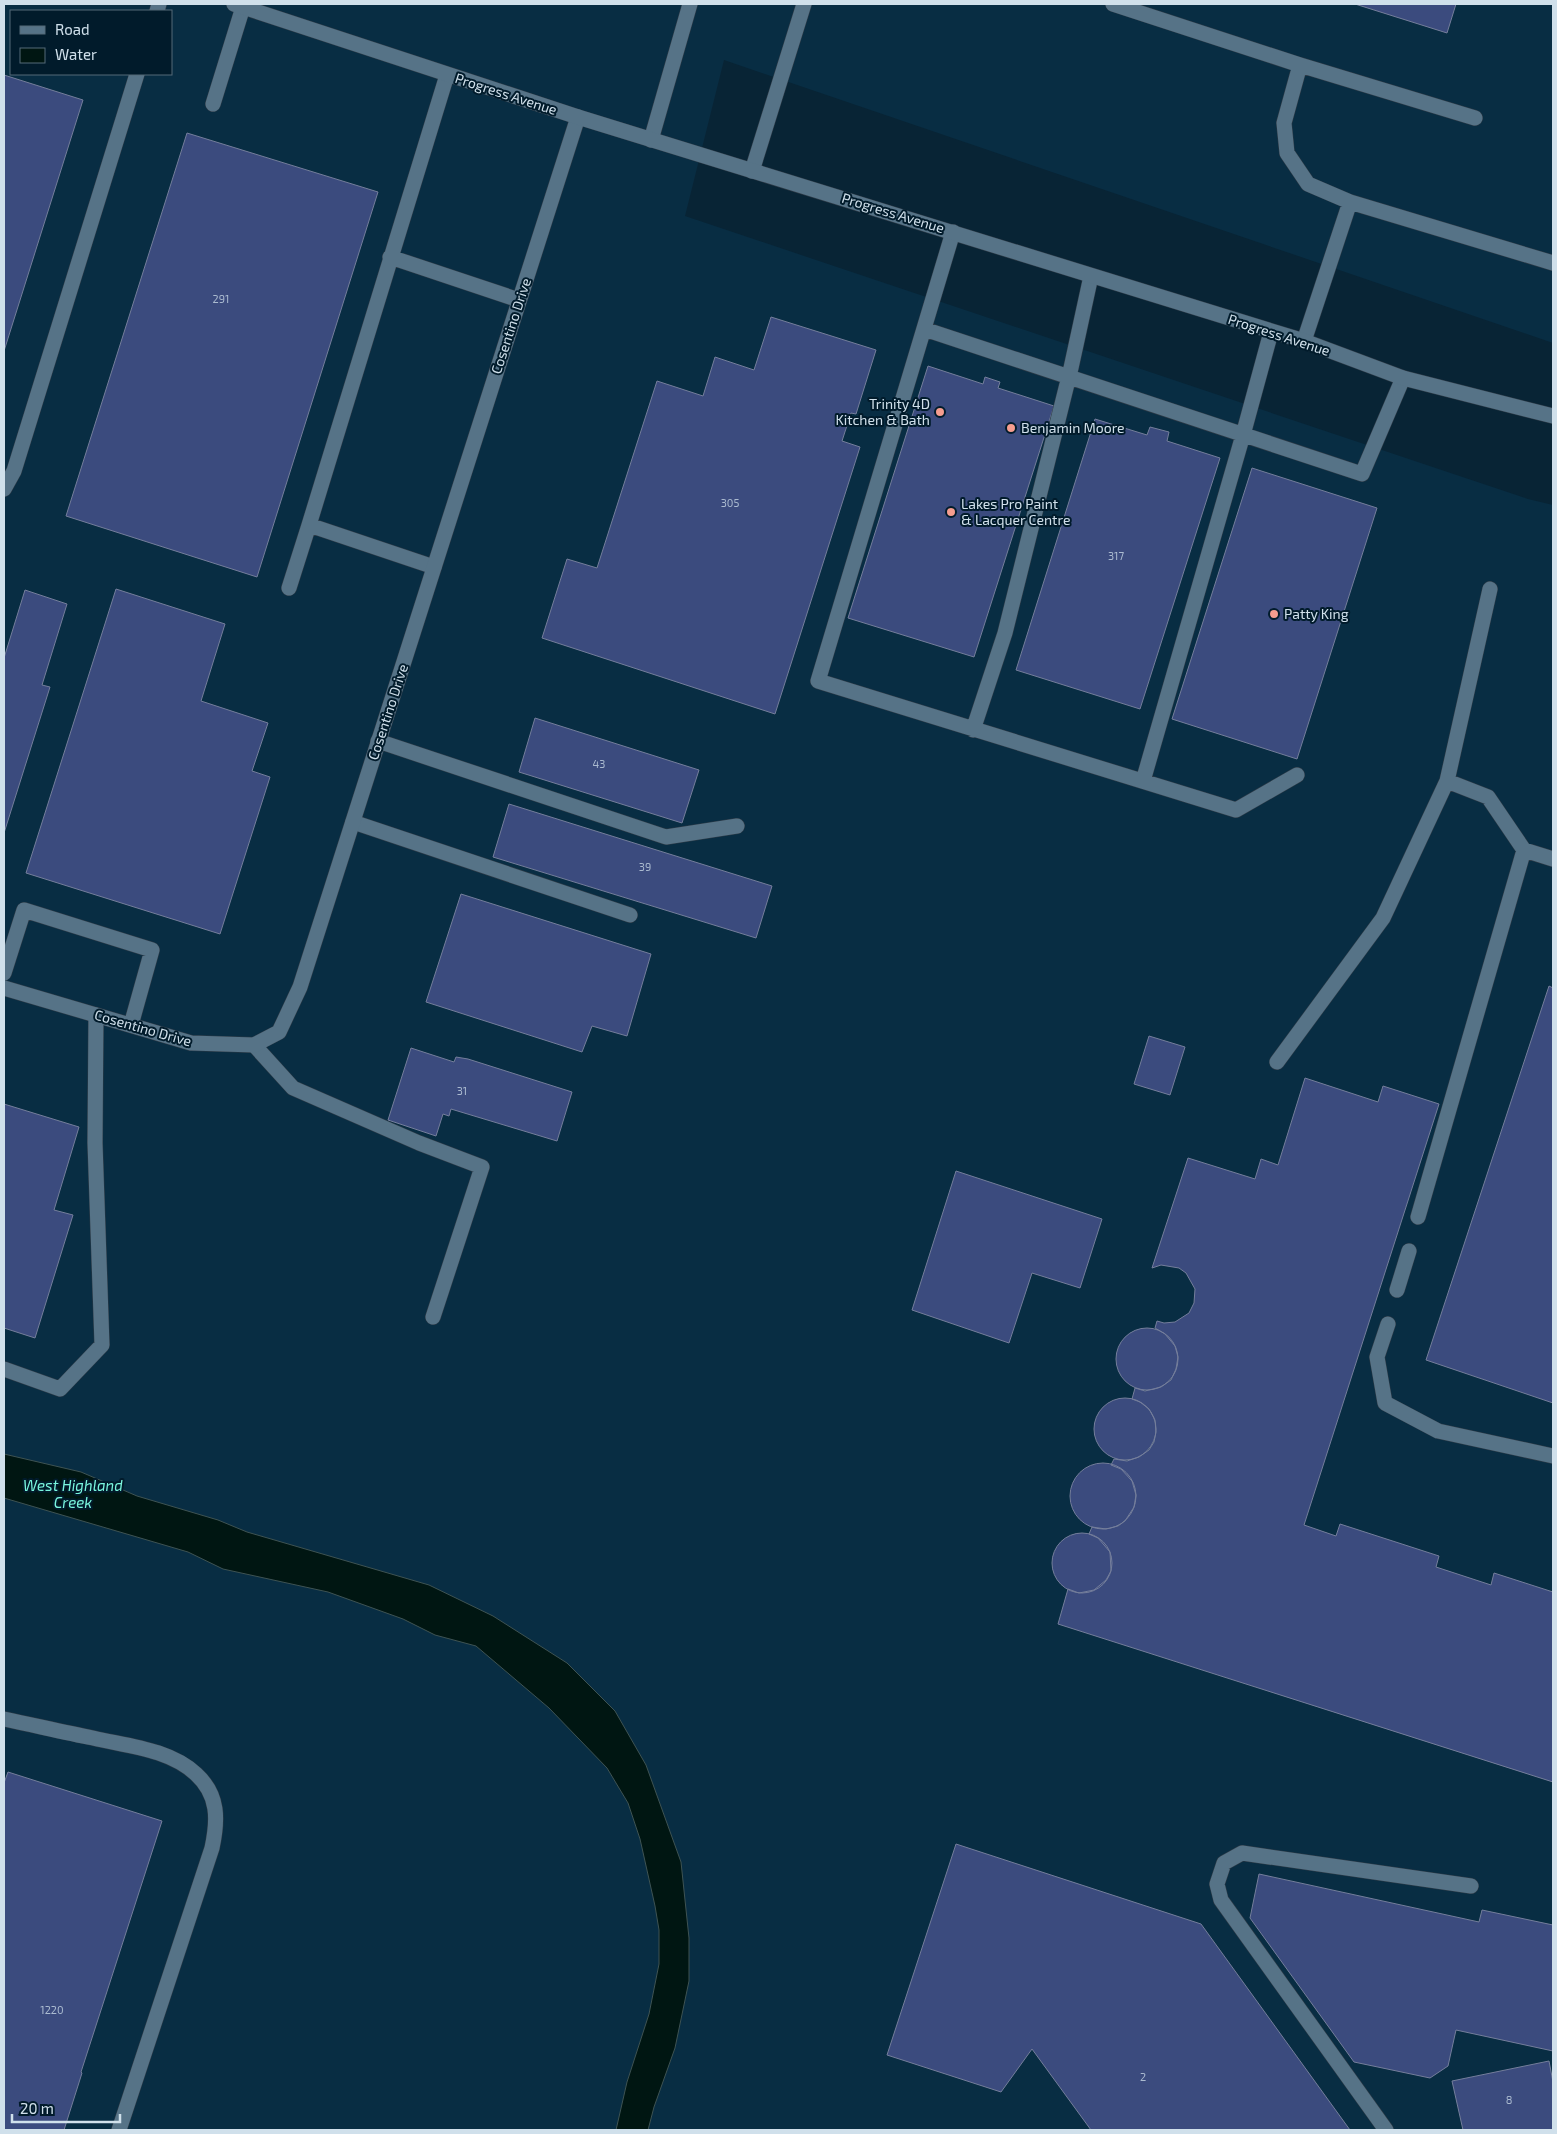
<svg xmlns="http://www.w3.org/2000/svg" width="1557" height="2134" viewBox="0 0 1557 2134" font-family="'Exo 2',sans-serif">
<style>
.built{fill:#082d43;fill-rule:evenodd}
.water{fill:#001612;stroke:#3e5353}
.building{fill:#3b4b7e;stroke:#747e9b}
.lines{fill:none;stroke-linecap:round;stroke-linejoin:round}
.lane-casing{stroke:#2e3b47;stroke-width:16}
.street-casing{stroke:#2e3b47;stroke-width:16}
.secondary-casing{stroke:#2e3b47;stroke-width:16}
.lane{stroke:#567387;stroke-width:15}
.street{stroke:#567387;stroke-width:15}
.secondary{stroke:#567387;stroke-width:15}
.poi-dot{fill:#f59d8f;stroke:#011b2b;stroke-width:2}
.labels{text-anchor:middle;stroke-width:4;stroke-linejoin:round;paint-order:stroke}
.number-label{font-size:11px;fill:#abbbd0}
.street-label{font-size:14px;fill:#d0e0eb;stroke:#011b2b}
.poi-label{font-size:14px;fill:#d0e0eb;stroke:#011b2b;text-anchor:start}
.water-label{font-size:15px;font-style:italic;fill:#7af6de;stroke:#011b2b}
</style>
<rect width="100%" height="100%" fill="#082435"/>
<!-- built -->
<path class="built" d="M4 4H1553V343L724 60 685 216 1528 499 1553 505V2130H4ZM11 11H171V74H11Z"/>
<!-- water -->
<path class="water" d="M4 1454 81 1472 137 1496 218 1520 247 1532 429 1585 493 1616 567 1663 615 1711 646 1765 681 1862 689 1938V1981L675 2048 654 2107 648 2130H616L627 2082 649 2014 659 1964V1930L655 1906 640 1839 628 1803 607 1768 549 1708 476 1646 435 1635 403 1619 328 1592 223 1569 188 1552 4 1498Z"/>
<!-- building -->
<path class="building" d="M1355 4H1456L1447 33Z
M4 75 83 100 4 351Z
M187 133 378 192 257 577 66 516Z
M771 317 876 350 856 414 851 413 842 441 860 447 775 714 542 638 567 559 597 568 657 381 703 396 715 357 754 370Z
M928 366 983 384 985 377 1000 382 998 388 1054 406 974 657 848 618Z
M1095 419 1147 435 1150 427 1169 432 1167 441 1220 458 1140 709 1016 670Z
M1252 468 1377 508 1297 759 1172 719Z
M116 589 225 624 201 701 268 723 252 771 270 777 220 934 26 873Z
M25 590 67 604 42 685 50 687 4 833V658Z
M535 718 699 770 682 823 519 772Z
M509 804 772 886 756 938 493 857Z
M461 894 651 954 627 1036 592 1026 582 1052 426 1002Z
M1549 986 1553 988V1403L1426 1360Z
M1149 1036 1185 1047 1170 1095 1134 1084Z
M411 1048 454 1062 456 1057 468 1059 572 1092 557 1141 451 1109 449 1116 443 1114 436 1136 388 1120Z
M1305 1078 1378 1102 1383 1086 1439 1104 1304 1525 1336 1536 1340 1524 1439 1556 1436 1567 1491 1585 1494 1573 1553 1592V1782L1058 1624 1068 1589 1079 1593 1094 1590 1106 1580 1111 1571 1110 1552 1098 1538 1089 1534 1092 1527 1106 1529 1118 1526 1125 1521 1134 1507 1136 1495 1132 1481 1121 1469 1111 1465 1114 1459 1127 1461 1139 1457 1149 1450 1154 1442 1156 1432 1155 1420 1149 1409 1140 1402 1132 1399 1135 1388 1145 1391 1161 1387 1171 1380 1176 1369 1178 1357 1175 1346 1165 1334 1155 1328 1157 1321 1164 1323 1175 1322 1189 1313 1194 1303 1195 1289 1186 1273 1179 1268 1161 1265 1152 1268 1188 1158 1255 1179 1261 1159 1278 1165Z
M4 1104 79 1127 54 1210 73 1215 35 1338 4 1328Z
M956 1171 1102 1219 1080 1288 1032 1273 1009 1343 912 1310Z
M1116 1359a31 31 0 1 1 62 0a31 31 0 1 1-62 0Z
M1094 1429a31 31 0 1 1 62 0a31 31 0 1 1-62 0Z
M1070 1496a33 33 0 1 1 66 0a33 33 0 1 1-66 0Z
M1052 1563a30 30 0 1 1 60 0a30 30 0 1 1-60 0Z
M8 1772 162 1821 81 2072 82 2073 64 2130H4V1783Z
M956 1844 1201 1924 1350 2130H1091L1032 2049 1001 2092 887 2055Z
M1259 1874 1479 1922 1482 1910 1553 1925V2051L1456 2030 1448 2066 1430 2078 1354 2062 1250 1918Z
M1549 2061 1553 2082V2130H1463L1452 2081Z"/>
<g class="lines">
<!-- lane casing -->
<g class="lane-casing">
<path id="lane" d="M1113 4 1300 65 1284 123 1287 153 1308 184 1350 202
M157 11 159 4
M1300 65 1475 118
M213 104 243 7
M651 140 690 4
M752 171 804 4
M953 232 818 681 1236 810 1297 775
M390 257 519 300
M924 329 1362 474 1403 378
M1304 341 1350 202 1553 263
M4 489 14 471 137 74
M434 567 309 525 447 75
M289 588 309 525
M973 730 1005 633 1071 368 1091 276
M378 741 666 837 737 826
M1143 781 1243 435 1271 332
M1447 781 1488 797 1524 850
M353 822 630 915
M4 973 24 910 152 950 131 1025
M254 1045 293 1088 419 1143 482 1167 433 1317
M1277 1062 1383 918 1447 781 1490 589
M1418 1217 1524 850 1553 859
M1397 1290 1409 1251
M1388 1324 1377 1357 1385 1403 1438 1431 1553 1456
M4 1369 60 1389 102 1345 95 1143 96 1015
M4 1719C33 1725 63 1732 93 1738 127 1746 169 1749 196 1774 219 1795 218 1820 212 1848L119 2130
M1386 2130 1221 1900 1217 1884 1224 1863 1242 1853 1471 1886"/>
</g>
<!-- street casing -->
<g class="street-casing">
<path id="street" d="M4 988 191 1043 254 1045 279 1032 300 987 578 117"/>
</g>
<!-- secondary casing -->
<g class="secondary-casing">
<path id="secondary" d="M234 4 578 117 1304 341 1403 378 1553 416"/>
</g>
<!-- lane -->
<use href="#lane" class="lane"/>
<!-- street -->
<use href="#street" class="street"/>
<!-- secondary -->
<use href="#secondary" class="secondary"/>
</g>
<!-- markers -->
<g class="poi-dot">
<circle cx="940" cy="412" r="5"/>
<circle cx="1011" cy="428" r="5"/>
<circle cx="951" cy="512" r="5"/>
<circle cx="1274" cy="614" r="5"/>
</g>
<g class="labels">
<!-- number labels -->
<g class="number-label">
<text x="221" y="303">291</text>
<text x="730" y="507">305</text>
<text x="1116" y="560">317</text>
<text x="599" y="768">43</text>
<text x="645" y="871">39</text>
<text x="462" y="1095">31</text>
<text x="52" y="2014">1220</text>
<text x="1143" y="2081">2</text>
<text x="1509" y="2104">8</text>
</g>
<!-- street labels -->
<g class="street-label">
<text transform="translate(506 94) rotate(18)" y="5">Progress Avenue</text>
<text transform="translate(893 213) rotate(17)" y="5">Progress Avenue</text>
<text transform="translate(511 326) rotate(-72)" y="5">Cosentino Drive</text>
<text transform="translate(1279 335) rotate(18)" y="5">Progress Avenue</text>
<text transform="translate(388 712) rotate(-72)" y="5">Cosentino Drive</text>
<text transform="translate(143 1028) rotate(16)" y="5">Cosentino Drive</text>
</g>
<!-- poi labels -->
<g class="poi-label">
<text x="930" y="409" text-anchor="end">Trinity 4D<tspan x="930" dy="16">Kitchen &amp; Bath</tspan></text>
<text x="1021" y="433">Benjamin Moore</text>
<text x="961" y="509">Lakes Pro Paint<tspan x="961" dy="16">&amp; Lacquer Centre</tspan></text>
<text x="1284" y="619">Patty King</text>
</g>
<!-- water labels -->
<g class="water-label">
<text x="73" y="1491">West Highland<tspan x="73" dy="17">Creek</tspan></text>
</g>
</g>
<!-- border -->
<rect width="1557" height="2134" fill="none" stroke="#d0e0eb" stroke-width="10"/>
<!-- legend -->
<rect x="10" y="10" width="162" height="65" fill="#011b2b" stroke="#546a78"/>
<rect x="20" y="26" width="25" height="8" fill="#567387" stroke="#546a78"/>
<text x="55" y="35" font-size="15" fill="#d0e0eb">Road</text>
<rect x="20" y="48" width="25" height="15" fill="#001612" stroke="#546a78"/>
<text x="55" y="60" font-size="15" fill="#d0e0eb">Water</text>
<!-- scale -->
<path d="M12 2114v8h108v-8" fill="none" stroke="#d0e0eb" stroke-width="2.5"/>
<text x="20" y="2114" font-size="15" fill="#d0e0eb" stroke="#011b2b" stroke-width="4" paint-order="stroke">20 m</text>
</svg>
